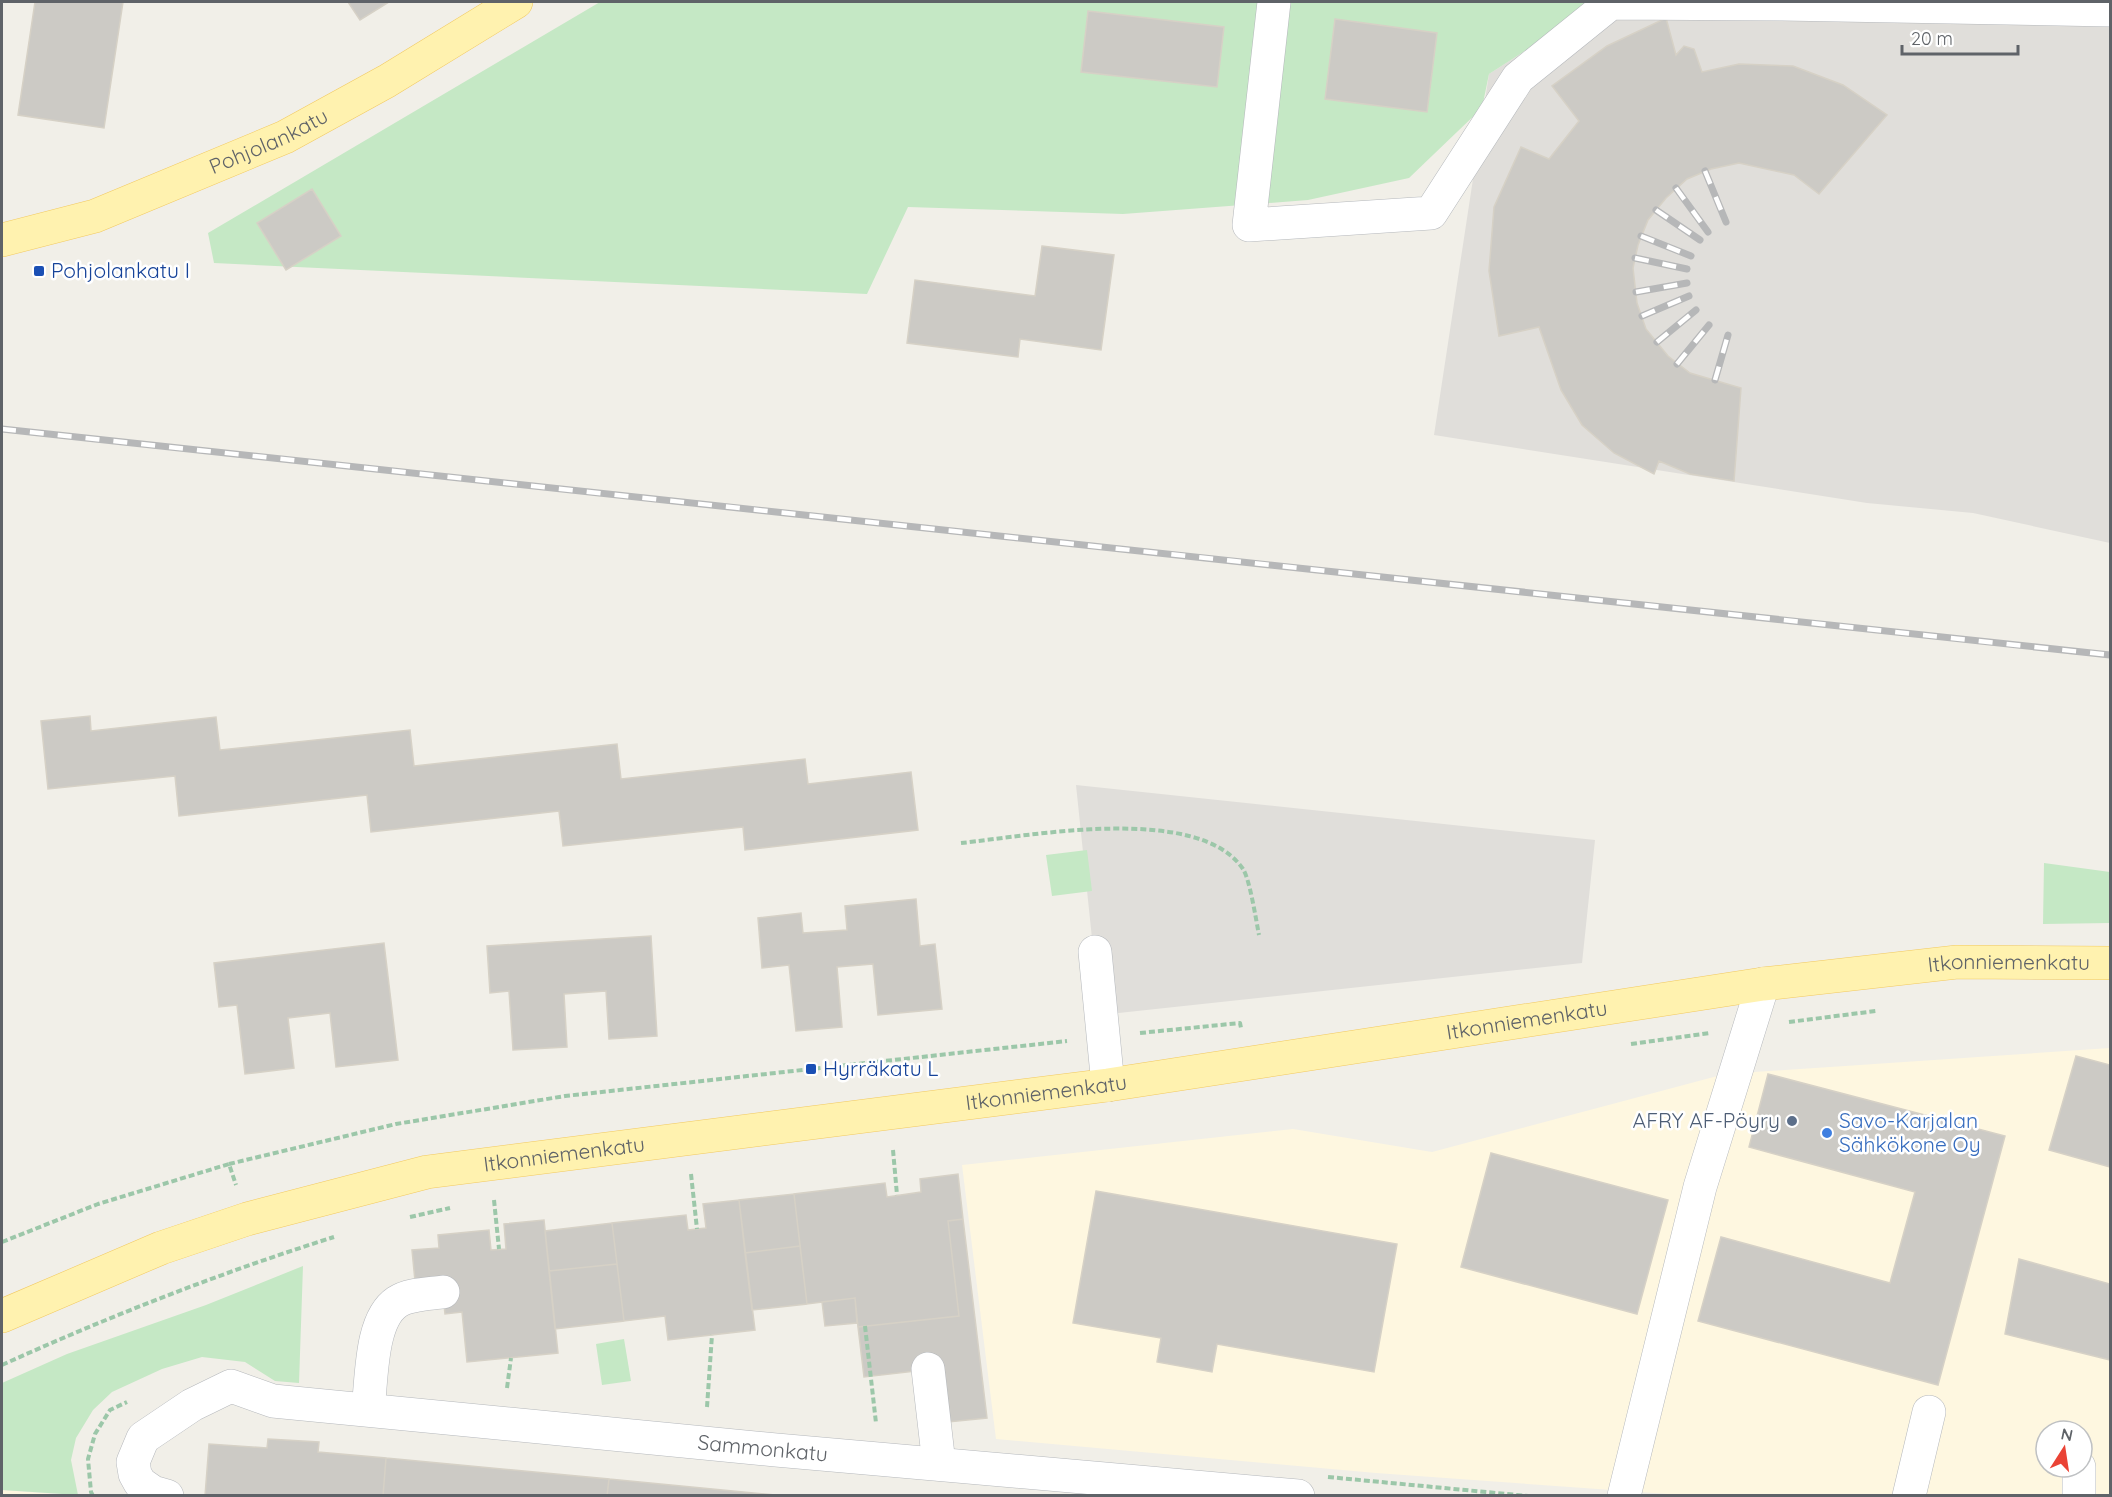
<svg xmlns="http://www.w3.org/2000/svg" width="2112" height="1497" viewBox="0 0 2112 1497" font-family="Quicksand,sans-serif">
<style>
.commercial{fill:#fef7e0;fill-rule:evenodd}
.industrial{fill:#e0deda}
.green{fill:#c5e8c5}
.building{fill:#cccac5;stroke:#d6d1c6;stroke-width:1.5}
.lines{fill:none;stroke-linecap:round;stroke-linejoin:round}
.minor-casing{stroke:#b5b8bc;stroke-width:34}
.major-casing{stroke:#f2c960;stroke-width:34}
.path{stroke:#9cc7a9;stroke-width:4;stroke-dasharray:6 3;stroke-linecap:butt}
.minor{stroke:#fff;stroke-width:33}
.major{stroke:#fff2af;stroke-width:33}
.rail-casing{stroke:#b6b7b8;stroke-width:7}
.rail{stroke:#fff;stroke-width:4.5;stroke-dasharray:14;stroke-linecap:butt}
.transit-dot{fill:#1a4fb4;stroke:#fff;stroke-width:2}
.service-dot{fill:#5c6f8a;stroke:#fff;stroke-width:2}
.shop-dot{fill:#3f7fe0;stroke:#fff;stroke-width:2}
.labels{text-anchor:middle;stroke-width:5;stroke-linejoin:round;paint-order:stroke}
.street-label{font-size:21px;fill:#5f6368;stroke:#fff}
.transit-label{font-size:21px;fill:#164399;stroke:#fff;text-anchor:start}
.service-label{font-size:21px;fill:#4e5e75;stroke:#fff;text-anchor:end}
.shop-label{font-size:21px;fill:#366cbe;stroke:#fff;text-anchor:start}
</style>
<rect width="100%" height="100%" fill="#f1efe8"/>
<!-- commercial -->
<path class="commercial" d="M2110 1048V1495H1682L1376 1473 996 1439 962 1165 1293 1129 1432 1152 1725 1074ZM2046 1431H2082V1467H2046Z
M2 1490 67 1495H68H2Z"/>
<!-- industrial -->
<path class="industrial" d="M1601 2 2110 26V543L1973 513 1867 503 1434 435 1489 74Z
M1076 785 1595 840 1582 963 1100 1015Z"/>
<!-- green -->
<path class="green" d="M600 2H1601L1489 74 1482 108 1409 178 1308 200 1123 214 908 207 867 294 214 263 208 233Z
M1087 850 1092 891 1052 896 1046 855Z
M2044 863 2110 872V923L2043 924Z
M303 1266 299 1383 275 1381 245 1362 202 1357 162 1369 112 1392 93 1410 76 1438 71 1460 78 1495 2 1490V1383L67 1354 206 1305Z
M624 1339 631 1381 602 1385 596 1344Z"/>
<!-- building -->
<path class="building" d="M35 2H123L104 128 18 115Z
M348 2H389L360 20Z
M1088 11 1224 27 1217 87 1081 72Z
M1666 18 1676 55 1684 46 1694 49 1702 72 1739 64 1793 66 1843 85 1887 115 1819 194 1794 175 1739 163 1711 169 1687 179 1666 198 1648 220 1638 245 1633 268 1637 303 1646 329 1668 356 1690 373 1741 388 1734 481 1690 474 1659 461 1654 474 1614 453 1582 425 1561 390 1539 327 1499 336 1489 271 1494 207 1521 147 1549 159 1579 121 1552 86 1607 46Z
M1335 19 1437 33 1427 112 1325 99Z
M312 189 341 236 286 270 257 223Z
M1042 246 1114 255 1101 350 1020 339 1018 357 907 343 915 280 1035 296Z
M90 716 91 731 216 717 220 750 410 730 414 766 617 744 621 779 805 759 808 784 911 772 918 830 745 850 743 827 563 846 559 811 371 832 367 795 179 816 175 776 48 789 41 721Z
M916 899 920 946 935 944 942 1009 878 1015 873 964 837 967 842 1027 796 1031 789 965 762 968 758 918 801 913 803 933 847 930 845 906Z
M651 936 657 1036 609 1039 606 991 564 994 567 1047 513 1050 509 991 490 993 487 946Z
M384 943 398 1060 336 1067 330 1013 288 1018 294 1068 245 1074 237 1005 219 1007 214 963Z
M2076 1056 2110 1065V1167L2049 1150Z
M1768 1074 2005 1136 1938 1385 1698 1321 1721 1237 1890 1283 1915 1192 1749 1147Z
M1491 1153 1668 1200 1637 1314 1461 1267Z
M958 1174 963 1219 948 1221 959 1316 858 1327 855 1298 807 1304 794 1194 885 1183 887 1197 921 1192 920 1179Z
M1096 1191 1397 1244 1374 1372 1217 1344 1212 1372 1157 1362 1161 1338 1073 1323Z
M794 1194 800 1246 745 1253 739 1200Z
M739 1200 755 1330 668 1340 665 1316 624 1321 612 1223 686 1215 688 1230 706 1228 703 1204Z
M963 1219 987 1418 948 1422 942 1368 864 1377 858 1327 959 1316 948 1221Z
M544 1220 558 1353 467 1362 462 1312 445 1314 441 1279 415 1281 412 1250 439 1248 438 1235 489 1230 491 1250 506 1249 504 1224Z
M612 1223 617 1264 549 1271 545 1231Z
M800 1246 807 1304 752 1310 745 1253Z
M2019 1259 2110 1284V1360L2005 1334Z
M617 1264 624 1321 555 1329 549 1271Z
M855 1298 857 1323 825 1326 822 1302Z
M268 1439 319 1442 318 1452 386 1458 383 1496H205L209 1444 267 1448Z
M386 1458 609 1479 607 1496H383Z
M609 1479 786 1496H607Z"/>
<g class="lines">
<!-- minor casing -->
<g class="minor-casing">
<g id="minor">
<path d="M1274 2 1249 225 1431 213 1518 78 1611 3 1782 4 2110 10"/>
<path d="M1095 952 1108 1085"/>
<path d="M928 1369 939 1464"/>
<path d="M368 1409C372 1379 370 1320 397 1302 409 1294 428 1294 443 1292"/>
<path d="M2079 1467V1496"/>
<path id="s1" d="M167 1496 153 1492 140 1483 135 1474 133 1462 143 1438 192 1405 231 1386 273 1401 776 1450 1298 1496"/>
<path d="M1624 1496 1700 1187 1763 984"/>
<path d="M1909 1496 1929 1412"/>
</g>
</g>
<!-- major casing -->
<g class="major-casing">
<g id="major">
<path id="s2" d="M2 240 95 216 285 137 387 81 516 2"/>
<path id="s3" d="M2 1316 161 1248 247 1219 427 1172 1108 1085 1763 984 1957 962 2110 963"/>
</g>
</g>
<!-- path -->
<path class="path" d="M961 843C1030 836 1198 803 1243 869 1250 880 1256 920 1259 935
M1789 1022 1876 1011
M1140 1033 1240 1023 1241 1028
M1631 1044 1710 1033
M893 1150 897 1195
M229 1164 396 1124 565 1096 1067 1041
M691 1174 697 1229
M494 1200 499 1249
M410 1217 450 1208
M2 1242 98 1204 229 1164 236 1185
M865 1326 876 1423
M2 1365C110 1316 220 1273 334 1237
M507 1388 511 1358
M707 1407 712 1335
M1328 1477 1528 1496
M93 1496 91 1492 88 1459 95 1434 110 1410 127 1402"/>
<!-- minor -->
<use href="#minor" class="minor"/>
<!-- major -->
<use href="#major" class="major"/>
<!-- rail casing -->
<g class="rail-casing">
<path id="rail" d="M1705 171 1726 222
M1676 188 1708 232
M1656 210 1700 240
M1641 236 1691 256
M1635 258 1687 269
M1636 292 1687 283
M1642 316 1689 296
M1657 342 1696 310
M1677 364 1709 325
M1715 380 1728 335
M2 429 2110 655"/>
</g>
<!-- rail -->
<use href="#rail" class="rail"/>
</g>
<!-- markers -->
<g class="transit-dot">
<rect x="33" y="265" width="12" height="12" rx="3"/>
<rect x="805" y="1063" width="12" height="12" rx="3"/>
</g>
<circle class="service-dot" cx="1792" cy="1121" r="6"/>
<circle class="shop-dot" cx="1827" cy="1133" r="6"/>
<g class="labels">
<!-- street labels -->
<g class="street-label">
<text dy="7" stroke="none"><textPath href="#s2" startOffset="285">Pohjolankatu</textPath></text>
<text dy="7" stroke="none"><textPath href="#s3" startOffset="2046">Itkonniemenkatu</textPath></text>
<text dy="7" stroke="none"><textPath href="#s3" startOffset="1560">Itkonniemenkatu</textPath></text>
<text dy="7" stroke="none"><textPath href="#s3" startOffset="1074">Itkonniemenkatu</textPath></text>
<text dy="7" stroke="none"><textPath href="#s3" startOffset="588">Itkonniemenkatu</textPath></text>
<text dy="7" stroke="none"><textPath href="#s1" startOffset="718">Sammonkatu</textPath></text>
</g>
<!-- transit labels -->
<g class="transit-label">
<text x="51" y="278">Pohjolankatu I</text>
<text x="823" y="1076">Hyrräkatu L</text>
</g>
<!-- service labels -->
<g class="service-label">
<text x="1780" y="1128">AFRY AF-Pöyry</text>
</g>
<!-- shop labels -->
<g class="shop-label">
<text x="1839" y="1128">Savo-Karjalan<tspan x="1839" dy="24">Sähkökone Oy</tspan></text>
</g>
</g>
<!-- border -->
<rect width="2112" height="1497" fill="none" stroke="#5f6368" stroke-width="6"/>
<!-- north arrow -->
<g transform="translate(2064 1449) rotate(12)"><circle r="28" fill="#ffffff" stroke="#bfc1c3" stroke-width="1.5"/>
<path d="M0-4.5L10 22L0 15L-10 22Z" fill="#ea4335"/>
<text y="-9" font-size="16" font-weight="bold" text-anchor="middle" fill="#5f6368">N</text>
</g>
<!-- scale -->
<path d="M1902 45v9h116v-9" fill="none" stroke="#5f6368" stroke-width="3"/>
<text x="1911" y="45" font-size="18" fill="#5f6368" stroke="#ffffff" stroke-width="4.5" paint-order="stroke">20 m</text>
</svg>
